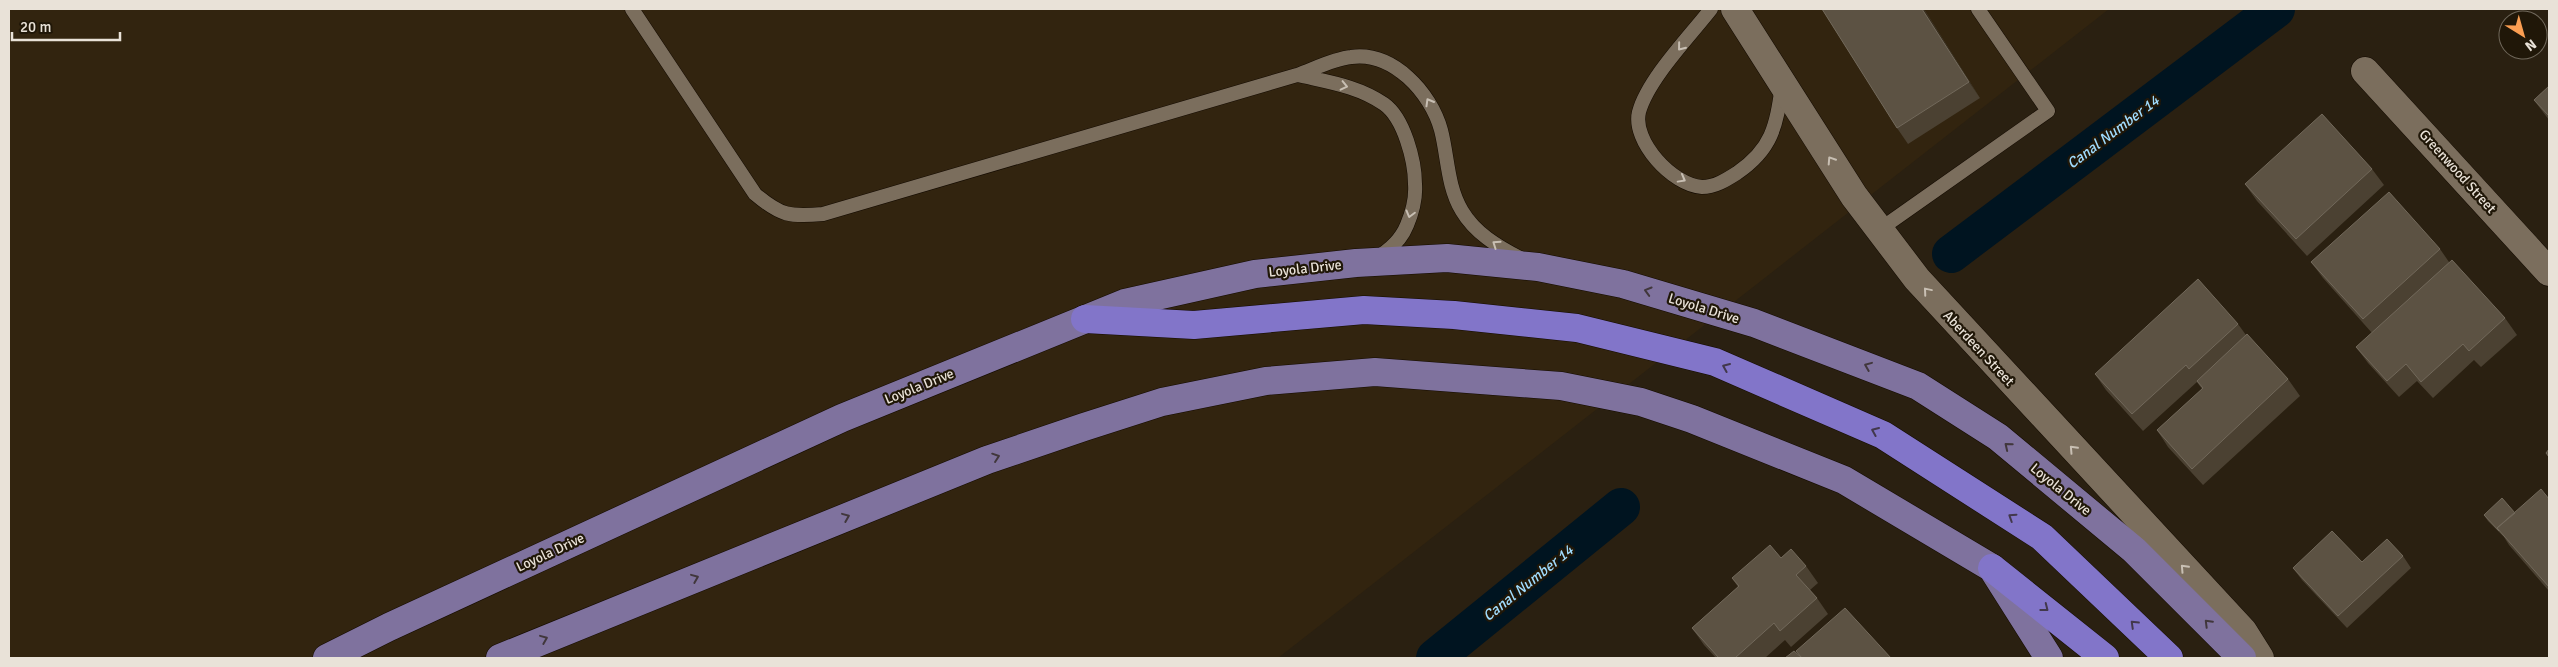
<svg xmlns="http://www.w3.org/2000/svg" width="2558" height="667" viewBox="0 0 2558 667" font-family="Signika,sans-serif">
<style>
.built{fill:#32240f}
.lines{fill:none;stroke-linecap:round;stroke-linejoin:round}
.canal{stroke:#001420;stroke-width:38}
.lane-casing{stroke:#130a01;stroke-width:15}
.street-casing{stroke:#130a01;stroke-width:29}
.primary-casing{stroke:#130a01;stroke-width:29}
.highway-casing{stroke:#130a01;stroke-width:29}
.lane{stroke:#7b6e5d;stroke-width:14}
.street{stroke:#7b6e5d;stroke-width:28}
.primary{stroke:#7f729e;stroke-width:28}
.highway{stroke:#8275c9;stroke-width:28}
.wall{fill:#4b4132}
.shaded-wall{fill:#372d1d}
.building{fill:#5c5243;stroke:#72695b}
.oneway{stroke:#c8bfb3}
.oneway2{stroke:#41373c}
.oneway3{stroke:#42384c}
.labels{text-anchor:middle;stroke-width:4.5;stroke-linejoin:round;paint-order:stroke}
.street-label{font-size:14px;fill:#e9e2d8;stroke:#201708}
.water-label{font-size:15px;font-style:italic;fill:#a0dcfe;stroke:#201708}
</style>
<rect width="100%" height="100%" fill="#2a2011"/>
<!-- built -->
<path class="built" d="M9 9H2109L1278 658H9Z"/>
<g class="lines">
<!-- canal -->
<path class="canal" d="M1951 254 2276 9
M1435 658 1621 507"/>
<!-- lane casing -->
<g class="lane-casing">
<path id="lane" d="M632 9 755 194C781 216 790 217 823 214L1297 75C1314 69 1333 59 1351 57 1393 51 1431 93 1441 130 1448 157 1447 186 1462 211 1475 233 1497 246 1520 258
M1711 9C1690 36 1648 79 1639 112 1632 141 1672 185 1702 187 1715 187 1726 180 1737 173 1772 149 1776 127 1782 86
M1298 75C1328 82 1358 86 1384 104 1404 118 1415 161 1415 184 1416 197 1412 213 1407 225 1401 240 1390 250 1376 258
M1879 230 2048 111 1978 9"/>
</g>
<!-- street casing -->
<g class="street-casing">
<path id="street" d="M1735 9 1854 196 1917 279 2243 631 2260 658
M2365 71 2549 272"/>
</g>
<!-- primary casing -->
<g class="primary-casing">
<path id="primary" d="M327 658 389 627 842 418 1125 303 1255 274 1356 263 1447 258 1538 267 1623 284 1754 323 1918 386 1998 437 2134 550 2242 658
M500 658 987 460 1084 427 1162 402 1266 381 1375 372 1561 386 1641 402 1692 419 1844 480 1992 568 2049 658"/>
</g>
<!-- highway casing -->
<g class="highway-casing">
<path id="highway" d="M1085 319 1194 325 1364 310 1454 315 1577 328 1715 362 1883 435 2042 537 2169 658
M1992 568 2105 658"/>
</g>
<!-- lane -->
<use href="#lane" class="lane"/>
<!-- street -->
<use href="#street" class="street"/>
<!-- primary -->
<use href="#primary" class="primary"/>
<!-- highway -->
<use href="#highway" class="highway"/>
</g>
<!-- wall -->
<path class="wall" d="M1822 9H1924L1980 98 1908 144 1897 128Z
M2549 86V120L2534 100Z
M2372 169 2384 185 2307 256 2257 201 2245 184Z
M2440 249 2449 262 2505 318 2517 335 2481 367 2474 360 2433 398 2417 381 2399 397 2368 363 2356 347 2372 333 2323 278 2311 262Z
M2238 324 2246 335 2288 379 2300 396 2203 485 2168 447 2157 430 2202 389 2197 382 2143 431 2106 390 2095 374Z
M2549 499V591L2509 545 2504 537 2488 521 2484 515 2515 513Z
M2403 556 2411 568 2347 628 2302 580 2293 568 2362 562Z
M1806 566 1818 583 1810 590 1817 598 1828 614 1791 647 1785 640 1765 658H1716L1704 645 1692 628 1738 587 1732 578Z"/>
<!-- shaded-wall -->
<path class="shaded-wall" d="M1922 9H1924L1980 98 1969 82Z"/>
<!-- building -->
<path class="building" d="M1822 9H1922L1969 82 1897 128Z
M2549 86V116L2534 100Z
M2322 114 2372 169 2296 239 2245 184Z
M2389 192 2440 249 2363 319 2311 262Z
M2452 260 2505 318 2469 351 2463 344 2421 382 2406 364 2387 381 2356 347Z
M2198 279 2238 324 2189 369 2186 365 2132 414 2095 374Z
M2247 334 2288 379 2192 469 2157 430 2203 388 2197 381Z
M2549 449V457L2546 453Z
M2541 489 2549 499V587L2497 528Z
M2502 498 2515 513 2497 528 2499 531 2484 515Z
M2332 531 2362 562 2387 539 2403 556 2338 616 2293 568Z
M1770 545 1781 558 1791 549 1806 566 1796 575 1817 598 1780 631 1774 623 1735 658H1719L1692 628 1739 586 1732 578Z
M1845 608 1891 658H1802L1796 651Z
M1794 651 1802 658H1785Z"/>
<!-- one-way arrows -->
<defs><path id="oneway-chevron" d="M-2-3.5L2.5 0L-2 3.5" fill="none" stroke-width="1.6" stroke-linecap="round" stroke-linejoin="round" transform="scale(1.25)"/></defs>
<g class="oneway">
<use href="#oneway-chevron" transform="translate(1681 47) rotate(129)"/>
<use href="#oneway-chevron" transform="translate(1344 86) rotate(13)"/>
<use href="#oneway-chevron" transform="translate(1429 102) rotate(-120)"/>
<use href="#oneway-chevron" transform="translate(1831 160) rotate(-123)"/>
<use href="#oneway-chevron" transform="translate(1682 179) rotate(29)"/>
<use href="#oneway-chevron" transform="translate(1410 214) rotate(105)"/>
<use href="#oneway-chevron" transform="translate(1496 244) rotate(-145)"/>
<use href="#oneway-chevron" transform="translate(1927 291) rotate(-130)"/>
<use href="#oneway-chevron" transform="translate(2073 449) rotate(-133)"/>
<use href="#oneway-chevron" transform="translate(2184 568) rotate(-133)"/>
</g>
<g class="oneway2">
<use href="#oneway-chevron" transform="translate(1648 291) rotate(-164)"/>
<use href="#oneway-chevron" transform="translate(1868 366) rotate(-158)"/>
<use href="#oneway-chevron" transform="translate(2008 446) rotate(-141)"/>
<use href="#oneway-chevron" transform="translate(996 457) rotate(-19)"/>
<use href="#oneway-chevron" transform="translate(846 517) rotate(-22)"/>
<use href="#oneway-chevron" transform="translate(695 578) rotate(-22)"/>
<use href="#oneway-chevron" transform="translate(2208 623) rotate(-135)"/>
<use href="#oneway-chevron" transform="translate(544 639) rotate(-22)"/>
</g>
<g class="oneway3">
<use href="#oneway-chevron" transform="translate(1726 367) rotate(-157)"/>
<use href="#oneway-chevron" transform="translate(1875 431) rotate(-157)"/>
<use href="#oneway-chevron" transform="translate(2012 517) rotate(-147)"/>
<use href="#oneway-chevron" transform="translate(2045 608) rotate(38)"/>
<use href="#oneway-chevron" transform="translate(2134 624) rotate(-136)"/>
</g>
<g class="labels">
<!-- street labels -->
<g class="street-label">
<text transform="translate(2458 171) rotate(48)" y="5">Greenwood Street</text>
<text transform="translate(1305 268) rotate(-6)" y="5">Loyola Drive</text>
<text transform="translate(1704 308) rotate(17)" y="5">Loyola Drive</text>
<text transform="translate(1979 348) rotate(47)" y="5">Aberdeen Street</text>
<text transform="translate(919 386) rotate(-22)" y="5">Loyola Drive</text>
<text transform="translate(2061 489) rotate(39)" y="5">Loyola Drive</text>
<text transform="translate(550 552) rotate(-25)" y="5">Loyola Drive</text>
</g>
<!-- water labels -->
<g class="water-label">
<text transform="translate(2113 132) rotate(-37)" y="5">Canal Number 14</text>
<text transform="translate(1528 583) rotate(-39)" y="5">Canal Number 14</text>
</g>
</g>
<!-- border -->
<rect width="2558" height="667" fill="none" stroke="#e9e2d8" stroke-width="20"/>
<!-- north arrow -->
<g transform="translate(2523 35) rotate(143)"><circle r="24" fill="#201708" stroke="#70685b"/>
<path d="M0-4L9 19L0 12L-9 19Z" fill="#fb9e52"/>
<text y="-8" font-size="14" font-weight="bold" text-anchor="middle" fill="#e9e2d8">N</text>
</g>
<!-- scale -->
<path d="M12 32v8h108v-8" fill="none" stroke="#e9e2d8" stroke-width="2.5"/>
<text x="20" y="32" font-size="15" fill="#e9e2d8" stroke="#201708" stroke-width="4" paint-order="stroke">20 m</text>
</svg>
